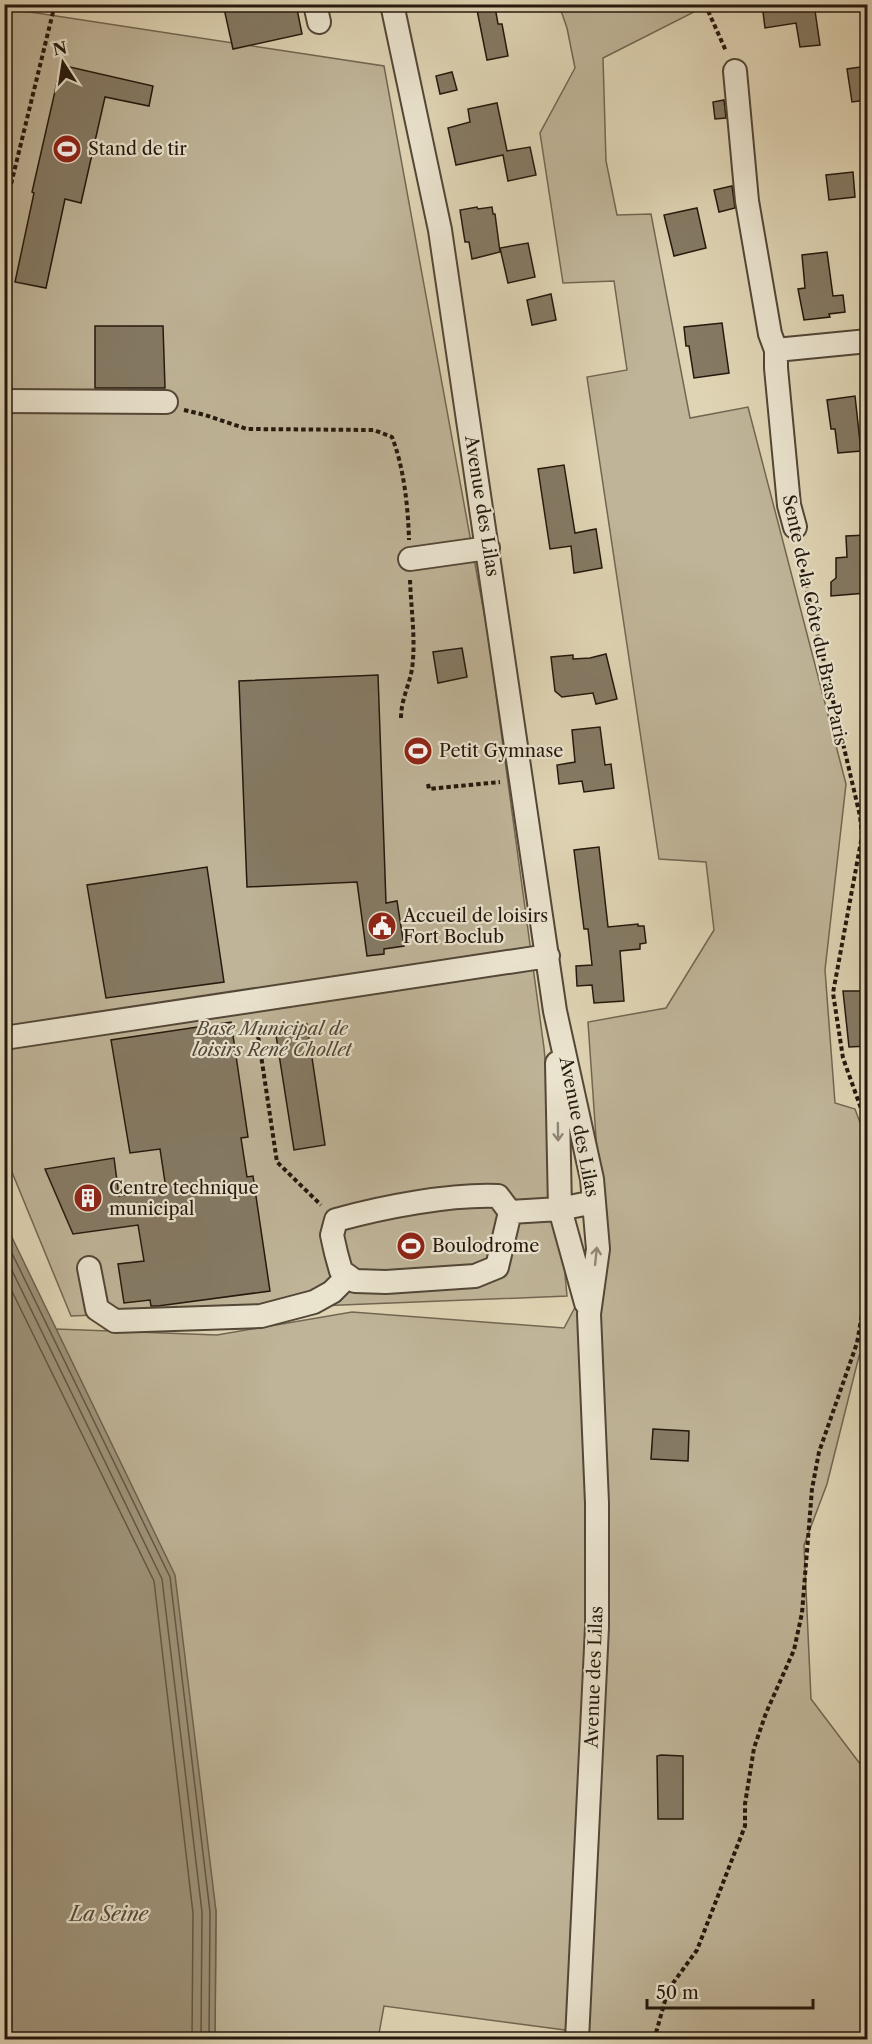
<svg xmlns="http://www.w3.org/2000/svg" width="872" height="2044" viewBox="0 0 872 2044" font-family="'Libre Caslon Text',serif">
<style>
.green{fill:#bfb498;stroke:#726652;stroke-width:1.5}
.water{fill:#9f947b;stroke:#6e624f;stroke-width:1.5}
.lines{fill:none;stroke-linecap:round;stroke-linejoin:round}
.shore{stroke:#625644;stroke-width:1.5}
.building{fill:#857a64;stroke:#24180d;stroke-width:1.5}
.minor-casing{stroke:#534737;stroke-width:26}
.path{stroke:#24180d;stroke-width:4;stroke-dasharray:4.5 3;stroke-linecap:butt}
.minor{stroke:#eae3ce;stroke-width:22}
.oneway{stroke:#918877}
.labels{text-anchor:middle;stroke-width:4.5;stroke-linejoin:round;paint-order:stroke}
.poi-label{font-size:18px;fill:#24180d;stroke:#eae3ce;text-anchor:start}
.street-label{font-size:18px;fill:#24180d;stroke:#eae3ce}
.park-label{font-size:18px;font-style:italic;fill:#524737;stroke:#eae3ce}
.water-label{font-size:20px;font-style:italic;fill:#554a39;stroke:#eae3ce}
</style>
<rect width="100%" height="100%" fill="#dfd4b4"/>
<filter id="stains"><feTurbulence type="fractalNoise" baseFrequency=".00333" numOctaves="4"/><feColorMatrix values="0 0 0 0 .2 0 0 0 0 .09 0 0 0 0 .02 0 0 0 .5 -.17"/></filter>
<radialGradient id="worn" r=".72"><stop offset=".6" stop-color="#630" stop-opacity="0"/><stop offset="1" stop-color="#630" stop-opacity=".3"/></radialGradient>
<!-- green -->
<path class="green" d="M559 5H693L696 11 603 58 606 161 617 215 651 214 690 418 748 407 846 784 825 970 835 1103 855 1109 862 1128 867 1135V1345L859 1356 827 1484 804 1545 811 1699 867 1773 868 1940 863 1950 868 1983 867 2039H595V2034L384 2006 378 2039H215L216 1911 56 1329 217 1335 352 1312 564 1328 604 1253 588 1022 666 1008 714 930 706 862 659 859 587 377 627 370 614 281 563 283 540 133 575 68 567 28Z
M4 8 384 66 488 635 544 1048 567 1296 71 1316 5 1155Z"/>
<!-- water -->
<path class="water" d="M5 1223 175 1575 216 1911 215 2039H5Z"/>
<g class="lines">
<!-- shore -->
<path class="shore" d="M4 1237 170 1577 210 1912 209 2040
M4 1254 162 1579 202 1912 201 2040
M4 1275 154 1581 193 1913 192 2040"/>
</g>
<!-- building -->
<path class="building" d="M223 4H296L302 34 233 49Z
M762 4H814L820 45 800 47 796 23 765 28Z
M495 7 498 24H502L508 56 487 60 477 10Z
M61 65 153 86 149 106 105 97 81 203 65 199 46 288 15 282 34 193 32 192Z
M867 66V100L852 102 847 69Z
M452 72 457 90 440 94 436 76Z
M724 100 726 118 715 119 713 102Z
M497 103 507 151 530 147 536 175 508 181 503 155 456 165 448 128 470 122 468 109Z
M853 172 855 197 829 200 826 175Z
M732 186 735 208 719 212 714 190Z
M477 207 478 209 492 207 493 214H495L500 252 472 259 469 242H465L460 210Z
M697 208 706 248 674 256 664 215Z
M528 243 535 277 508 283 500 248Z
M827 252 833 296 843 295 845 312 829 314 830 317 804 320 798 289 805 288 802 255Z
M551 294 556 320 532 325 527 300Z
M722 323 729 373 694 378 689 346H686L684 327Z
M95 326H163L165 388H95Z
M855 396 861 451 838 453 835 429H831L827 400Z
M564 465 575 533 596 529 602 568 574 573 571 546 550 549 538 469Z
M867 535V556H865L866 593 831 596V582L836 578V558L847 557 846 536Z
M462 648 467 677 438 683 433 652Z
M606 654 617 699 596 704 593 693 562 697 555 691 551 657 573 655V659L590 658Z
M378 675 386 903 397 901 404 946 384 949V954L367 956 357 882 247 887 239 681Z
M600 727 605 765 611 764 614 788 584 792 582 781 559 784 557 765 575 762 572 730Z
M599 847 608 927 638 924V926H644L646 943 640 944V949L620 951 624 1001 594 1003 592 985 577 986 576 966 592 965 588 929H584L574 850Z
M207 867 224 982 106 998 87 885Z
M843 991H867V1046L849 1047Z
M231 1022 248 1137 241 1138 247 1177 253 1176 270 1291 158 1306H151L150 1300 124 1303 118 1264 144 1261 138 1225 73 1234 45 1169 114 1158 119 1196 166 1189 160 1149 130 1153 111 1040Z
M307 1024 325 1145 294 1150 275 1029Z
M653 1429 689 1431 688 1461 651 1459Z
M661 1755 683 1756V1819H658L657 1756Z"/>
<g class="lines">
<!-- minor casing -->
<g class="minor-casing">
<path id="minor" d="M315 4 319 22
M392 4 440 230 555 1011 592 1179 598 1249 589 1314 597 1503V1627L577 2040
M735 71 747 201 770 334 776 350V368L789 505 795 527
M776 350 868 341
M4 401 166 402
M410 559 488 548
M4 1038 548 956
M557 1063 560 1209 586 1303
M510 1212 497 1267 475 1276 386 1282 355 1281 341 1271 336 1253 332 1235 336 1220C383 1207 450 1194 498 1196L510 1212 560 1209 594 1202
M89 1268 97 1309 115 1321 261 1316 314 1302 332 1292 348 1276"/>
</g>
<!-- path -->
<path class="path" d="M705 4 726 51
M4 213 55 4
M184 410 205 415 247 429 374 430 392 437C404 468 408 506 409 540
M797 547 860 816 862 836 833 993 843 1058 868 1128
M401 718C401 700 409 686 412 669 416 640 411 609 410 580
M428 784 429 789 500 782
M256 1022 277 1162 321 1205
M654 2040 668 1990 697 1950 745 1826V1804L754 1748 766 1713 794 1650 802 1613 812 1489 819 1452 857 1343 868 1280"/>
<!-- minor -->
<use href="#minor" class="minor"/>
</g>
<!-- one-way arrows -->
<defs><path id="oneway-shaft" d="M-6 0H5M1.5-3L5.5 0L1.5 3" fill="none" stroke-width="1.6" stroke-linecap="round" stroke-linejoin="round" transform="scale(1.5)"/></defs>
<g class="oneway">
<use href="#oneway-shaft" transform="translate(558 1132) rotate(89)"/>
<use href="#oneway-shaft" transform="translate(596 1256) rotate(-84)"/>
</g>
<!-- icons -->
<defs>
<g id="stadium-disc" transform="scale(1.5)"><circle r="9.5" fill="#8f2418" stroke="#eae3ce"/><path d="M0-5a6.5 5 0 1 0 0 10a6.5 5 0 1 0 0-10ZM-3.5-1.8h7v3.6h-7Z" fill="#fff"/></g>
<g id="civic-disc" transform="scale(1.5)"><circle r="9.5" fill="#8f2418" stroke="#eae3ce"/><path d="M-.6-6.5H3V-4.5H.6V-3L4-1V1h2V6H-6V1h2V-1L-.6-3ZM-1.2 2.5V6h2.4V2.5Z" fill="#fff"/></g>
<g id="building-disc" transform="scale(1.5)"><circle r="9.5" fill="#8f2418" stroke="#eae3ce"/><path d="M-4-6H4V6H1V3H-1V6H-4ZM-2.5-4.3h1.7v1.8h-1.7ZM.8-4.3h1.7v1.8H.8ZM-2.5-1h1.7V.8h-1.7ZM.8-1h1.7V.8H.8Z" fill="#fff"/></g>
</defs>
<g fill-rule="evenodd">
<use href="#stadium-disc" x="67" y="149"/>
<use href="#stadium-disc" x="418" y="751"/>
<use href="#civic-disc" x="382" y="926"/>
<use href="#building-disc" x="88" y="1198"/>
<use href="#stadium-disc" x="411" y="1246"/>
</g>
<g class="labels">
<!-- poi labels -->
<g class="poi-label">
<text x="88" y="155">Stand de tir</text>
<text x="439" y="757">Petit Gymnase</text>
<text x="403" y="922">Accueil de loisirs<tspan x="403" dy="21">Fort Boclub</tspan></text>
<text x="109" y="1194">Centre technique<tspan x="109" dy="21">municipal</tspan></text>
<text x="432" y="1252">Boulodrome</text>
</g>
<!-- street labels -->
<g class="street-label">
<text transform="translate(482 506) rotate(81)" y="6">Avenue des Lilas</text>
<text transform="translate(815 620) rotate(78)" y="6">Sente de la Côte du Bras Paris</text>
<text transform="translate(579 1127) rotate(79)" y="6">Avenue des Lilas</text>
<text transform="translate(594 1677) rotate(-88)" y="6">Avenue des Lilas</text>
</g>
<!-- park labels -->
<g class="park-label">
<text x="272" y="1035">Base Municipal de<tspan x="272" dy="21">loisirs René Chollet</tspan></text>
</g>
<!-- water labels -->
<g class="water-label">
<text x="109" y="1921">La Seine</text>
</g>
</g>
<!-- margin -->
<rect width="872" height="2044" fill="none" stroke="#dfd4b4" stroke-width="24"/>
<rect x="6" y="6" width="860" height="2032" fill="none" stroke="#24180d" stroke-width="3"/>
<rect x="12" y="12" width="848" height="2020" fill="none" stroke="#24180d" stroke-width="1.5"/>
<!-- north arrow -->
<g transform="translate(63 63) rotate(348)" stroke="#eae3ce" stroke-width="4.5" paint-order="stroke">
<path d="M0-4.5L10 22L0 15L-10 22Z" fill="#24180d"/>
<text y="-9" font-size="16" font-weight="bold" text-anchor="middle" fill="#24180d">N</text>
</g>
<!-- scale -->
<path d="M647 1999v9h166v-9" fill="none" stroke="#24180d" stroke-width="3"/>
<text x="656" y="1999" font-size="18" fill="#24180d" stroke="#eae3ce" stroke-width="4.5" paint-order="stroke">50 m</text>
<rect width="100%" height="100%" filter="url(#stains)"/>
<rect width="100%" height="100%" fill="url(#worn)"/>
</svg>
